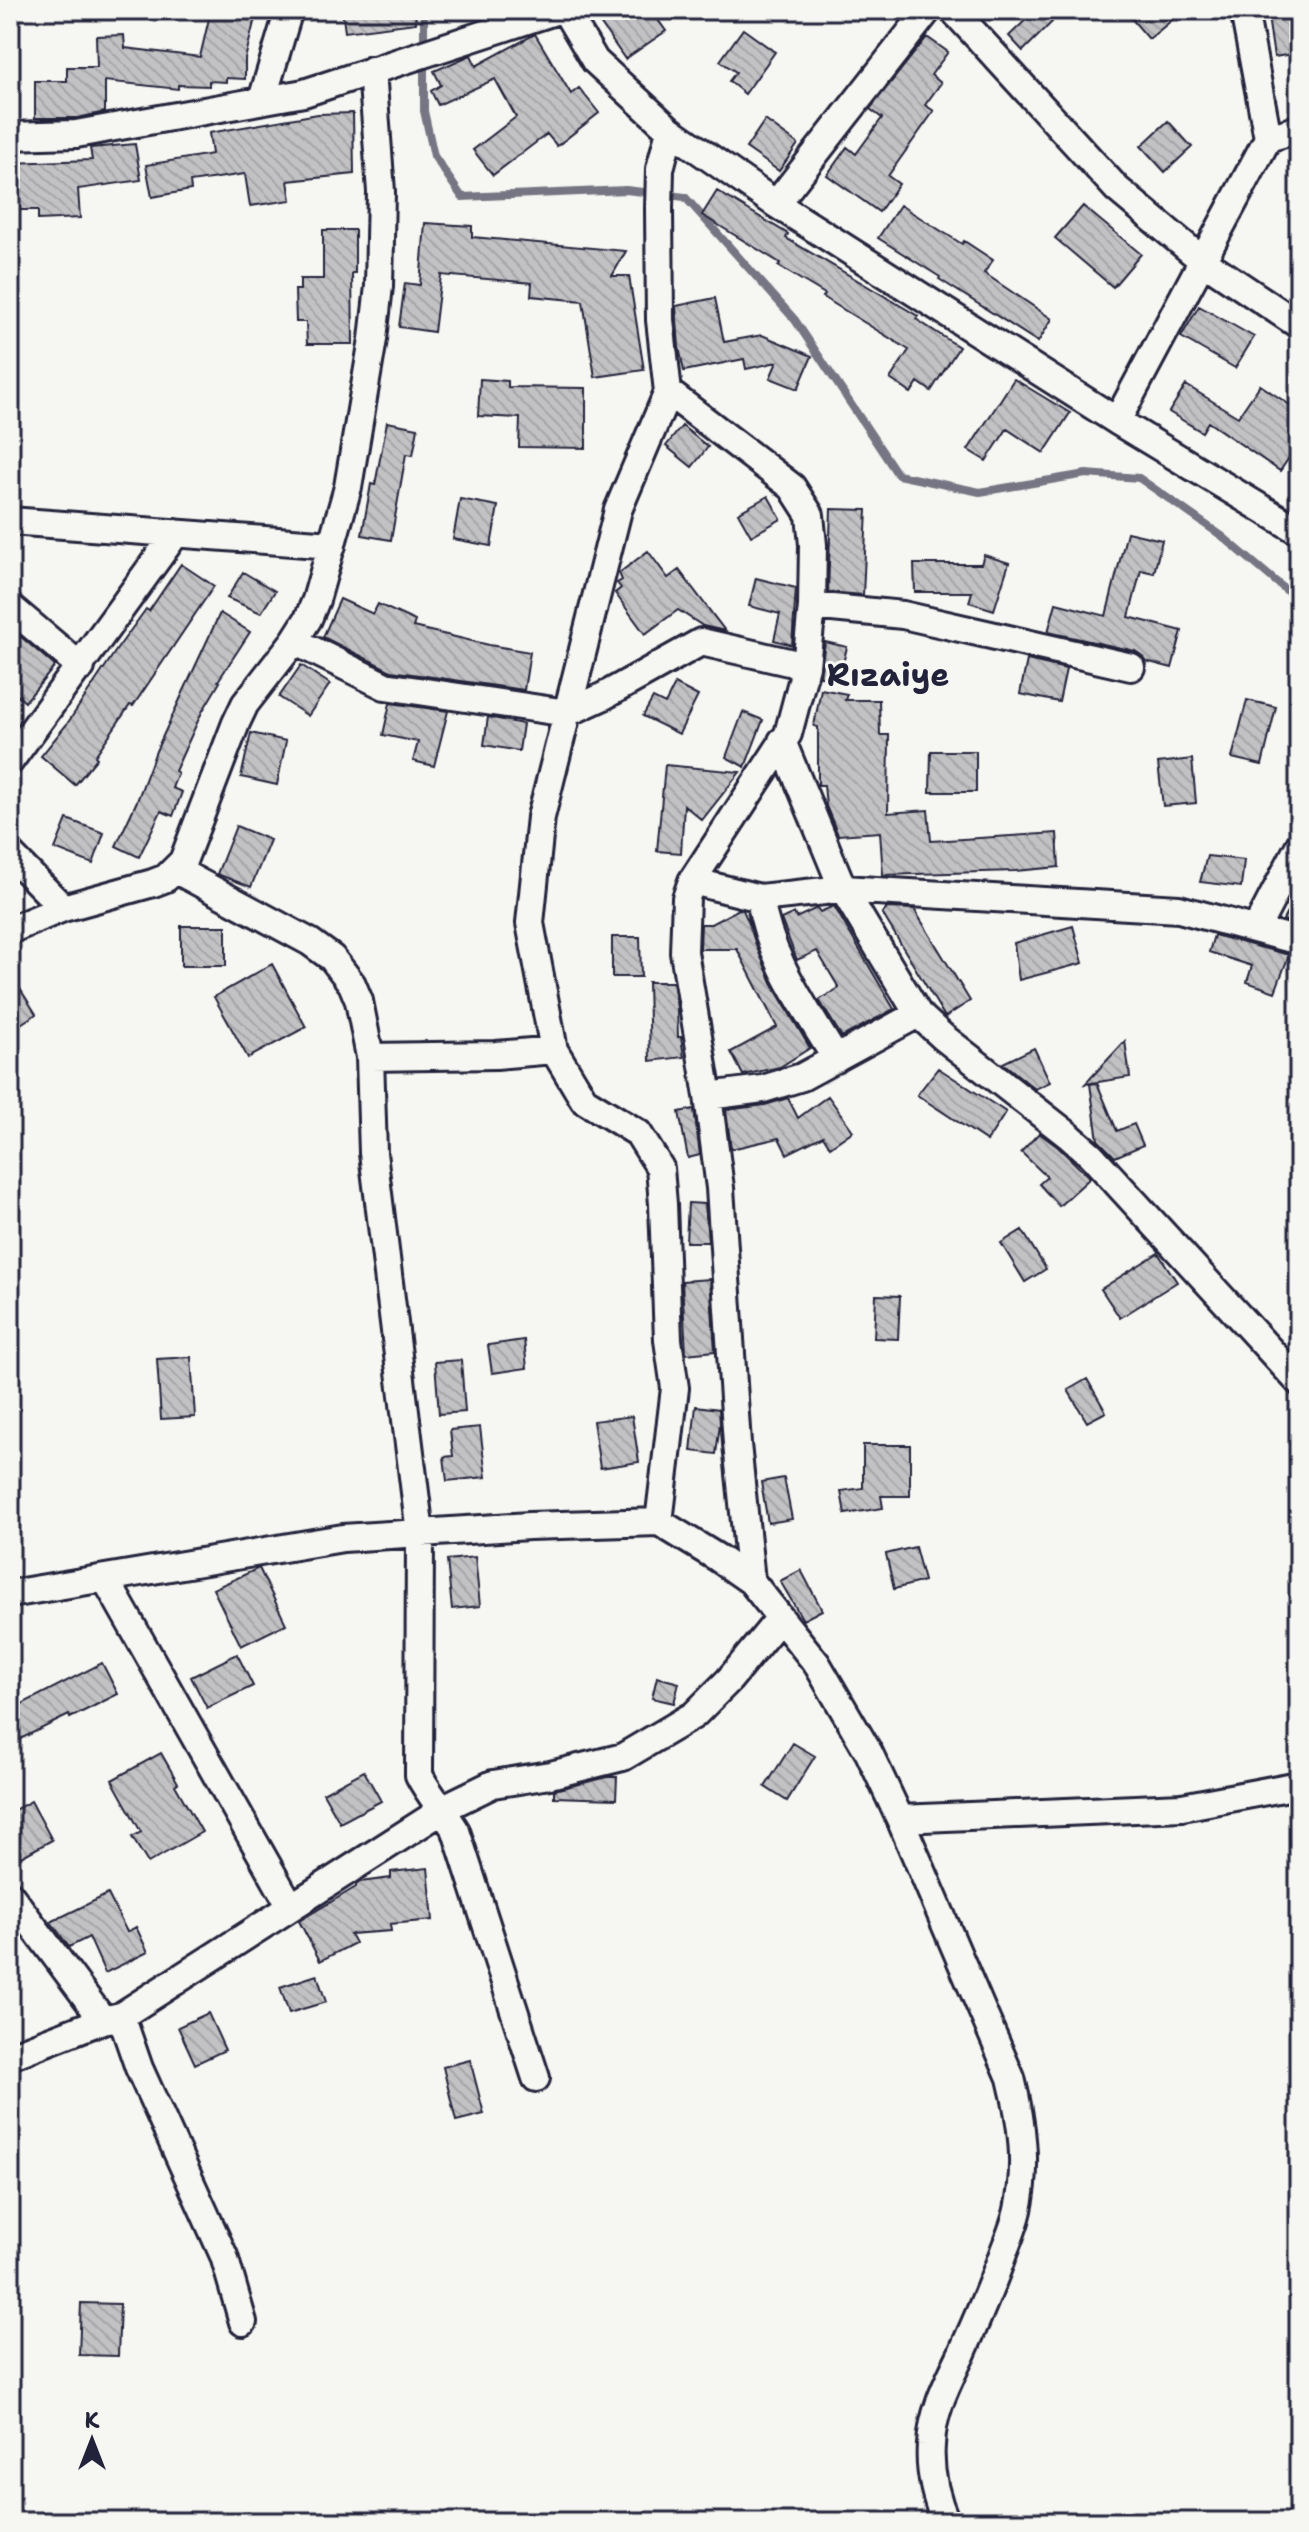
<svg xmlns="http://www.w3.org/2000/svg" width="1309" height="2532" viewBox="0 0 1309 2532" font-family="'Shantell Sans',sans-serif">
<style>
.lines{fill:none;stroke-linecap:round;stroke-linejoin:round}
.stream{stroke:#757583;stroke-width:8}
.building{fill:url(#building-back-hatch);stroke:#22223b;stroke-width:2}
.minor-casing{stroke:#22223b;stroke-width:32}
.minor{stroke:#f6f6f2;stroke-width:26}
.labels{text-anchor:middle;stroke-width:6;stroke-linejoin:round;paint-order:stroke}
.district-label{font-size:32px;font-weight:bold;fill:#22223b;stroke:#f6f6f2}
</style>
<defs>
<pattern id="building-back-hatch" width="6" height="6" patternUnits="userSpaceOnUse" patternTransform="scale(2)"><rect width="6" height="6" fill="#c2c2c4"/><path d="M-1 5l2 2M0 0l6 6M5-1l2 2" fill="none" stroke="#a6a6a9"/></pattern>
</defs>
<rect width="100%" height="100%" fill="#f6f6f2"/>
<filter id="ink" filterUnits="userSpaceOnUse"><feTurbulence type="fractalNoise" baseFrequency=".0125" numOctaves="2"/><feDisplacementMap in="SourceGraphic" scale="16" xChannelSelector="R" yChannelSelector="G"/><feConvolveMatrix kernelMatrix="1 2 1 2 8 2 1 2 1" color-interpolation-filters="sRGB"/></filter>
<g filter="url(#ink)">
<g class="lines">
<!-- stream -->
<path class="stream" d="M424 10V111L434 156 462 197 626 190 685 197 795 320 898 475 980 492 1086 474 1139 478 1222 536 1299 601"/>
</g>
<!-- building -->
<path class="building" d="M211 10H257L245 59V79L226 78V82L209 81V86L178 85V89L105 81V112L77 118H35V81H67V67H97L96 36 124 35 125 48 200 57Z
M342 10H415L416 23 345 32Z
M591 10H651L666 31 625 59Z
M1036 10H1040L1052 22 1023 51 1009 36Z
M1124 10H1184L1149 39Z
M1267 10H1299V53L1274 57Z
M743 29 775 52 745 94 729 81 736 72 720 61Z
M535 34 571 94 579 88 599 113 557 146 547 134 493 175 473 150 516 117 495 79 438 105 431 91 441 85 434 71 471 55 476 66Z
M927 37 948 52 931 75 941 83 925 105 934 111 888 176 899 184 879 212 827 175 847 147 856 154 882 118 870 109Z
M353 113 354 174 288 181 291 200 250 206 245 174 190 182 191 190 152 197 146 165 212 154 209 133 318 114Z
M765 120 798 144 779 171 746 148Z
M1168 121 1192 147 1165 172 1141 146Z
M135 144 141 180 78 189 80 218 38 220V210H10V163L92 160 90 148Z
M717 191 788 234 786 238 918 316 916 319 959 347 931 391 918 382 911 393 890 379 909 350 823 297 825 294 778 266 780 263 702 215Z
M900 205 962 244 964 241 993 260 984 273 1052 319 1038 342 939 279 940 277 878 238Z
M1083 206 1141 254 1113 287 1055 238Z
M425 223 472 226V237L626 251 612 276H629L644 370 595 377 583 301 531 296 532 283 441 275 434 332 399 327 405 283 420 285Z
M323 230H355V273H352L353 344H307L306 322H296L295 290H300V279H323Z
M715 298 724 342 762 335 812 356 798 389 770 378 777 362 746 369 744 359 684 371 679 347 676 306Z
M1199 306 1254 337 1235 368 1181 337Z
M480 379 508 381V387L586 388V448L519 447 520 418 478 416Z
M1014 379 1070 413 1044 453 1007 429 986 461 968 450Z
M1186 385 1238 417 1260 385 1299 411V443L1280 471 1208 422 1202 432 1169 412Z
M387 422 418 428 413 455 406 454 391 540 362 535 371 484 375 485Z
M682 426 708 447 692 467 666 446Z
M768 496 781 519 751 536 738 513Z
M460 499 498 506 491 546 453 539Z
M831 509 867 510 863 595 828 592Z
M1127 532 1162 540 1154 573 1141 570 1129 617 1182 631 1172 668 1146 661 1141 655 1135 651 1048 632 1056 603 1106 616Z
M648 551 668 578 679 570 725 631 703 626 678 610 645 634 615 593 621 588 617 583 622 580 619 573Z
M984 555 1009 563 994 610 969 602 972 592H915L914 564H981Z
M181 564 214 586 133 706 130 705 95 756 97 758 75 785 41 756 67 724 117 649 146 609 149 611Z
M243 572 275 591 261 613 227 598Z
M756 578 796 588 792 645 774 640 780 614 749 606Z
M340 599 373 614 378 604 415 621 413 627 489 645 530 652 524 690 391 671 323 637Z
M220 613 250 632 218 681 220 682 202 712 175 771 178 773 172 788 182 792 173 816 161 811 139 857 116 846 137 801 156 751Z
M20 636 55 666 25 702 10 689V649Z
M825 642 847 647 839 680 820 676Z
M1027 660 1066 669 1059 702 1020 694Z
M301 665 330 684 308 716 279 697Z
M675 684 698 696 679 734 643 716 653 698 665 704Z
M821 689 847 694 845 700H879L880 735H889L888 813 928 810 931 841 1057 833 1059 867 1015 871 883 875 880 832 838 835 826 806 824 785H818V727L814 726Z
M1247 700 1276 707 1262 765 1232 758Z
M390 703 448 711 434 766 413 761 418 742 383 735Z
M743 712 763 720 745 767 726 757Z
M488 717 523 724 519 751 484 745Z
M251 733 286 741 277 785 241 777Z
M931 751H976V792H930Z
M1192 759 1196 803 1163 806 1158 763Z
M665 765 740 772 702 820 684 805 681 853 657 851Z
M67 819 104 833 93 864 55 849Z
M236 826 270 840 251 887 217 874Z
M1207 856 1244 860 1241 887 1200 882Z
M1298 891 1299 892V924L1283 920Z
M834 906 894 1009 842 1037 819 1000 839 988 817 951 797 960 781 919 794 913 796 918 817 908 820 912Z
M886 908 914 909 970 1001 945 1017 882 913 886 910Z
M739 909 743 910 748 921 757 948 775 989 810 1048 780 1067 743 1075 731 1052 777 1027 737 949H700L701 924H711Z
M181 926H226V966H181Z
M1073 926 1083 963 1019 980 1014 943Z
M1214 935 1289 955 1275 992 1247 982 1252 966 1209 952Z
M612 937H640L641 977H612Z
M272 964 306 1027 248 1058 214 997Z
M10 973 36 1014 10 1031Z
M648 982H673L677 1008 678 1037H681L684 1057 650 1061Z
M1125 1041 1130 1077 1085 1084Z
M1034 1048 1050 1082 1035 1089 1003 1063Z
M938 1068 1006 1112 987 1141 917 1095Z
M1097 1083 1117 1131 1134 1124 1143 1145 1115 1157 1098 1140 1090 1084Z
M828 1096 853 1131 830 1147 823 1136 787 1154 779 1138 731 1149 726 1110 765 1105 788 1098 798 1118Z
M694 1109 700 1155 688 1158 679 1112Z
M1039 1133 1058 1147 1090 1178 1059 1206 1039 1184 1047 1177 1021 1152Z
M688 1203 705 1204 708 1242H686Z
M1022 1230 1046 1269 1025 1282 1001 1243Z
M1158 1253 1177 1282 1120 1318 1101 1289Z
M710 1279 715 1351 686 1354 682 1281Z
M876 1295 900 1296 898 1339 874 1338Z
M524 1340 527 1368 492 1373 488 1345Z
M191 1357 195 1417 161 1419 157 1359Z
M461 1360 465 1412 439 1414 435 1362Z
M1087 1379 1106 1412 1087 1422 1068 1390Z
M696 1406 719 1409 720 1424 716 1454 691 1451Z
M632 1416 639 1462 600 1468 593 1421Z
M480 1427 486 1477 447 1481 444 1457 453 1456 450 1430Z
M863 1445H910V1496H881L883 1508 845 1514 841 1491 863 1488Z
M784 1478 792 1519 768 1523 761 1482Z
M915 1547 924 1581 894 1589 886 1554Z
M475 1557 480 1606 452 1609 447 1560Z
M259 1568 286 1624 241 1646 213 1589Z
M801 1570 822 1610 803 1620 780 1581Z
M237 1654 253 1686 207 1708 191 1677Z
M102 1663 118 1694 70 1718 69 1715 10 1744V1710Z
M657 1677 679 1683 674 1703 652 1698Z
M793 1743 815 1756 787 1801 765 1787Z
M161 1753 178 1783 175 1785 202 1832 148 1863 132 1837 141 1832 112 1780Z
M364 1771 381 1801 340 1823 323 1793Z
M608 1777H617L616 1799 554 1797V1790Z
M31 1801 52 1840 10 1863V1812Z
M428 1868 433 1920 390 1924 391 1931 350 1934 355 1943 320 1961 299 1921 356 1887V1885L360 1882 391 1878V1872Z
M108 1894 127 1932 136 1927 148 1952 105 1973 89 1937 69 1947 51 1922Z
M317 1975 326 2002 289 2013 280 1987Z
M208 2013 225 2050 195 2064 178 2027Z
M470 2060 484 2114 456 2121 443 2067Z
M81 2303 120 2304 118 2356 79 2355Z"/>
<g class="lines">
<!-- minor casing -->
<g class="minor-casing">
<path id="minor" d="M565 10 595 61 670 130 776 204 1117 421 1299 531
M953 10 1117 189 1202 260 1299 325
M262 100 289 10
M670 130 660 169 659 209 660 320 668 392 618 510 541 817 530 923 554 1050 584 1100 638 1133 660 1168 663 1204 668 1340 675 1388 659 1522 718 1558 751 1581 817 1664 869 1753 900 1819 1011 2078C1022 2122 1028 2165 1018 2210 1015 2224 1009 2238 1004 2251 992 2286 977 2319 962 2353 948 2382 932 2412 931 2445 929 2472 935 2497 946 2522
M10 136 76 134 304 93 558 10
M1268 138 1299 129
M776 204 928 10
M668 392 792 487 810 515 813 545 812 606 806 666 788 734 692 881 686 898 684 952 708 1096 720 1188 737 1444 751 1581
M1117 421 1268 138 1244 10
M10 521 332 545
M812 606 903 615 1131 667
M10 607 81 667
M294 641 385 686 567 713 604 696 701 642 806 666
M782 741 843 889 918 1014 943 1037 1068 1135 1091 1155 1299 1382
M10 761 176 533
M10 854 63 908
M176 870 310 942 332 958 352 984 359 1001 370 1057
M692 881 760 898 843 889 1179 909 1299 941
M760 898C769 959 805 1007 836 1059
M1256 929 1299 846
M10 930 63 908 153 883 166 878 183 861 236 723 245 704 294 641 308 619 316 600 348 487 373 339 379 286 381 192 372 70
M708 1096 763 1089 802 1077 918 1014
M105 1578 291 1907
M10 1594 343 1538 529 1526 659 1522
M900 1819 1182 1807 1299 1785
M10 1895 103 2020 121 2016 139 2068 224 2256 243 2322
M121 2016 452 1804 493 1784 550 1775 623 1757 694 1715 729 1680 780 1618
M10 2056 103 2020
M536 2078 456 1831C444 1811 429 1795 419 1775L420 1533 373 1153 370 1057 496 1055 554 1050"/>
</g>
<!-- minor -->
<use href="#minor" class="minor"/>
</g>
</g>
<g class="labels">
<!-- district labels -->
<g class="district-label">
<text x="888" y="686">Rızaiye</text>
</g>
</g>
<!-- margin -->
<rect width="1309" height="2532" fill="none" stroke="#f6f6f2" stroke-width="40"/>
<rect x="20" y="20" width="1269" height="2492" fill="none" stroke="#22223b" stroke-width="3" filter="url(#ink)"/>
<!-- north arrow -->
<g transform="translate(92 2440)" stroke="#f6f6f2" stroke-width="6" paint-order="stroke">
<path d="M0-6L14 30L0 20L-14 30Z" fill="#22223b"/>
<text y="-12" font-size="22" font-weight="bold" text-anchor="middle" fill="#22223b">K</text>
</g>
</svg>
